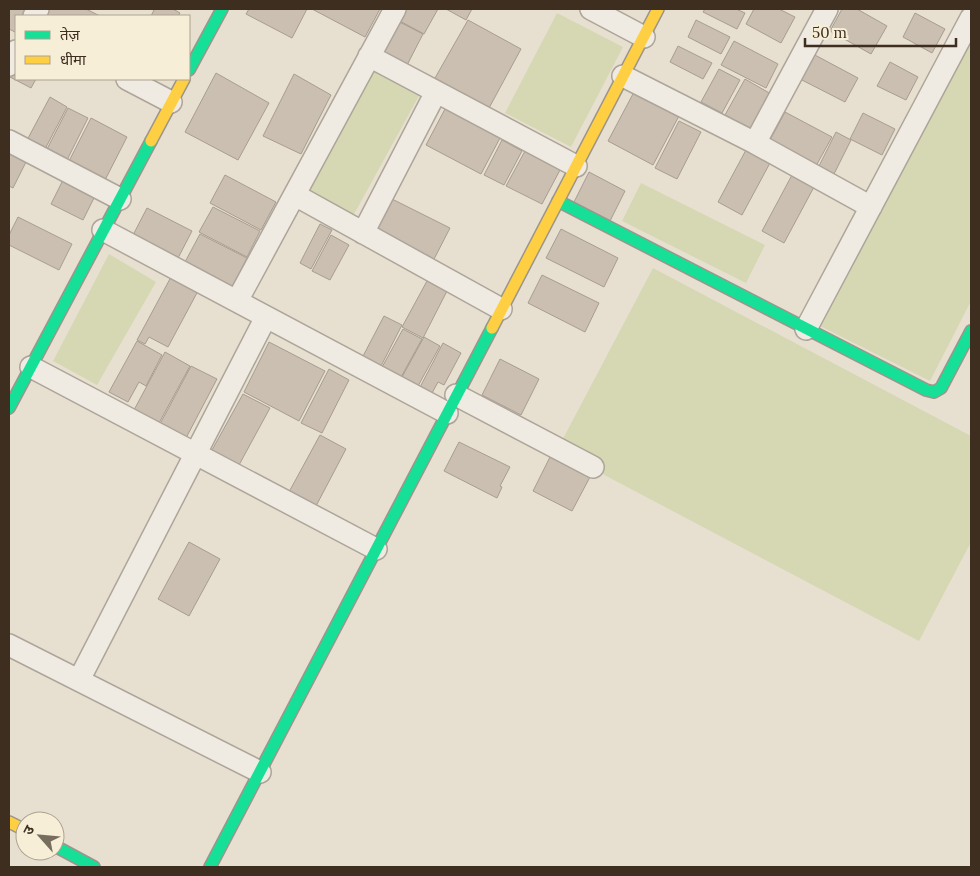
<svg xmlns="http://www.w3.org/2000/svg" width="980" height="876" viewBox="0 0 980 876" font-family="Lora,'Noto Sans Devanagari',serif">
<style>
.green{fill:#d6d7b3}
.building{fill:#cbbfb2;stroke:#a89c90}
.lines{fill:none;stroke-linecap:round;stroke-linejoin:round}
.street-casing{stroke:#ada599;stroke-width:24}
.fast-casing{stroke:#9c958a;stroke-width:14}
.slow-casing{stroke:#9c958a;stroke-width:14}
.street{stroke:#efebe3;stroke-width:21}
.fast{stroke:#16e098;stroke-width:11}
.slow{stroke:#ffcf43;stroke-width:11}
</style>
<rect width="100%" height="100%" fill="#e7e0d1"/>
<!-- green -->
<path class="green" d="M557 13 623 47 571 147 505 113Z
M969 46 971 47V301L930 381 818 325Z
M375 70 420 94 353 216 309 192Z
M641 183 765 245 746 283 622 221Z
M109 254 156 282 97 385 53 361Z
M653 268 971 436V542L919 641 557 450Z"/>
<!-- building -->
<path class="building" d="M9 9H27L23 16H16V30L15 32 9 29Z
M46 9H86L100 16H42Z
M152 9H173L180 13 178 16H151L154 10Z
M249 9H307L292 38 246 14Z
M312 9H380L365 37Z
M399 9H438L424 34 394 18Z
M446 9H472L466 20Z
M705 9H736L745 13 737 29 703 12Z
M754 9H779L795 17 781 43 746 24Z
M842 9H857L887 26 871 54 830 31Z
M915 13 945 29 932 53 903 37Z
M392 18 423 34 405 69 374 53Z
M468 20 521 49 489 108 435 78Z
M696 20 730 37 721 54 688 37Z
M734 41 778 64 766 88 721 65Z
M678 46 712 63 703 79 670 62Z
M813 54 858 78 845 102 800 79Z
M890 62 918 77 906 100 877 86Z
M16 65V79H36L31 88 10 77Z
M719 69 740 80 722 113 701 102Z
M216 73 269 103 238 160 185 132Z
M294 74 331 95 301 154 263 136Z
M745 79 771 94 751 129 725 115Z
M634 92 679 116 653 165 608 141Z
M50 97 67 107 44 151 26 142Z
M68 108 88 118 66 162 46 151Z
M445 109 500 138 481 174 426 145Z
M785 112 832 137 816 166 769 142Z
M863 113 895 129 882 155 850 139Z
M91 118 127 137 104 182 68 163Z
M679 121 701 132 677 179 655 168Z
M836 132 851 140 833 176 818 168Z
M502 140 522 151 504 185 484 175Z
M746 150 770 163 742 215 718 202Z
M9 151 27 160 13 188 9 186Z
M525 151 560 170 542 204 506 186Z
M589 172 625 191 609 223 573 204Z
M225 175 276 202 261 230 210 203Z
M792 175 814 187 784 243 762 231Z
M63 180 95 196 83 220 51 204Z
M390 198 450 228 431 265 372 234Z
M213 207 260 231 247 257 199 232Z
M147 208 192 231 177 260 132 237Z
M18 217 72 244 59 270 9 245V235Z
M320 224 332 230 311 269 300 263Z
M561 229 618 258 604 287 546 258Z
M200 234 247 258 232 287 185 262Z
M331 235 349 245 330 280 312 271Z
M542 275 599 303 585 332 528 303Z
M171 277 198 291 168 347 149 337 145 344 137 340Z
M427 281 447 291 423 338 402 327Z
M384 316 402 325 380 368 362 358Z
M403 329 422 339 400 379 381 369Z
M424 337 440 346 418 386 402 377Z
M137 341 162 355 146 386 139 382 128 402 109 392Z
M269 342 325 371 299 421 244 392Z
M443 343 461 353 444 385 438 382 431 395 419 389Z
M165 352 190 366 159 423 134 410Z
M500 359 539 379 521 415 482 395Z
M191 366 217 379 186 438 160 424Z
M329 369 349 380 322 433 301 423Z
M243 394 270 408 239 465 212 450Z
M320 435 346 449 316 506 289 492Z
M459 442 510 467 500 486 502 487 497 498 444 471Z
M550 457 590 477 572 511 533 491Z
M189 542 220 559 189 616 158 599Z"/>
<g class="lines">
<!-- street casing -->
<g class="street-casing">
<path id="street" d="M591 9 644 37
M34 16 38 9
M369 56 576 166
M9 65 16 51
M623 76 755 143 871 207
M127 79 171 102
M9 141 120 199
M755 143 827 9
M295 195 501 309
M103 230 447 413
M363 233 436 92
M237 301 395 9
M806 329 971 18
M31 367 376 549
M456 395 593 467
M9 645 260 772
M79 680 266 317"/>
</g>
<!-- fast casing -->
<g class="fast-casing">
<path id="fast" d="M189 70 222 9
M558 201 926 390 934 392 941 388 971 331
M9 408 151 141
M55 846 94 867
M210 867 492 328"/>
</g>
<!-- slow casing -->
<g class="slow-casing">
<path id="slow" d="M151 141 184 79
M492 328 658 9
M9 822 25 830"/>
</g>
<!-- street -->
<use href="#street" class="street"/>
<!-- fast -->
<use href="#fast" class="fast"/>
<!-- slow -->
<use href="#slow" class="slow"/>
</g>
<!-- border -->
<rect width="980" height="876" fill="none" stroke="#3d2e20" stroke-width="20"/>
<!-- legend -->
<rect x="15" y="15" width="175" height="65" fill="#f7eed8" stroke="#ada18e"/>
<rect x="25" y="31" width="25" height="8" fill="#16e098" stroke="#ada18e"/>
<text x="60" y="40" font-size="15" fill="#3d2e20">तेज़</text>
<rect x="25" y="56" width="25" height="8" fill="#ffcf43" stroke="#ada18e"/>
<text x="60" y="65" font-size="15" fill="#3d2e20">धीमा</text>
<!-- north arrow -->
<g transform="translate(40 836) rotate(297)"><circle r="24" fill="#f7eed8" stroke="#ada18e"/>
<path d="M0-4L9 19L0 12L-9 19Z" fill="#786c5e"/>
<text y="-8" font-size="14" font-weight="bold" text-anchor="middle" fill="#3d2e20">उ</text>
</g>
<!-- scale -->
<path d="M805 38v8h151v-8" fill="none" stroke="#3d2e20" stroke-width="2.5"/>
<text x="812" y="38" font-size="15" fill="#3d2e20" stroke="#f7eed8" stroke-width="4" paint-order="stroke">50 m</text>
</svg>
